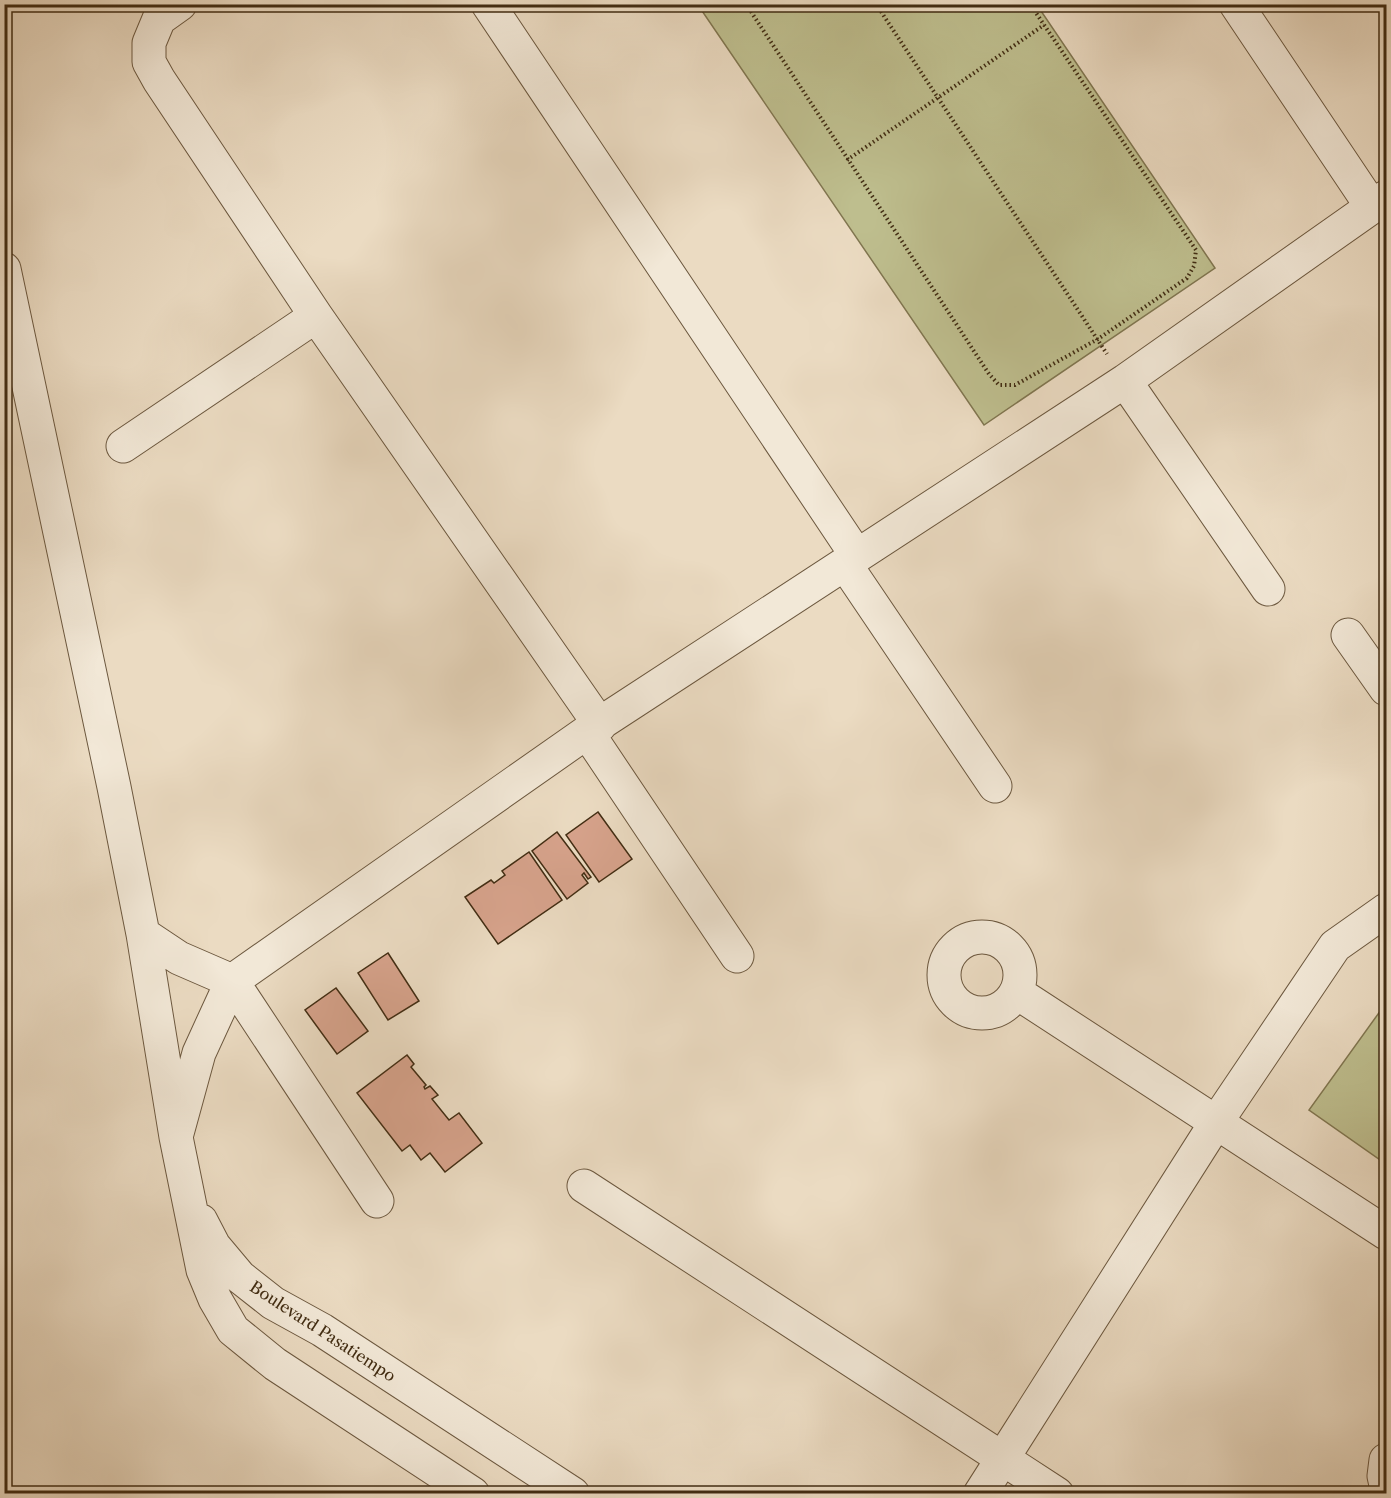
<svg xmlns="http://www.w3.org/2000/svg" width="1391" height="1498" viewBox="0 0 1391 1498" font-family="'Libre Caslon Text',serif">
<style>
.green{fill:#bebe8e;stroke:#807650;stroke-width:1.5}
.building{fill:#d7a38c;stroke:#422d13;stroke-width:1.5}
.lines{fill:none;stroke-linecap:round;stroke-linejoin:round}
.street-casing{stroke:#6c583f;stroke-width:35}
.path{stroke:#422d13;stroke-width:4;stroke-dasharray:1.5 3;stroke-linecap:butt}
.street{stroke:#f2e8d7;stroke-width:33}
.labels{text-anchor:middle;stroke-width:4.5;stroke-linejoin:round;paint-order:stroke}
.street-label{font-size:16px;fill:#422d13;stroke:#f2e8d7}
</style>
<rect width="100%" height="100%" fill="#ebdbc2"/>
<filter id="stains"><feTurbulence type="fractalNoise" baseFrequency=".00333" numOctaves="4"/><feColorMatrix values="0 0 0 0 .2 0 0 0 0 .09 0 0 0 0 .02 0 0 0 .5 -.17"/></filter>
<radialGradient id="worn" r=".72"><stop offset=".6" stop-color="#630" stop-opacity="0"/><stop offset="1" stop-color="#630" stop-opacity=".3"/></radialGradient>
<!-- green -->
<path class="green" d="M698 5H1037L1215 268 984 425Z
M1386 1003V1164L1309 1110Z"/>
<!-- building -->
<path class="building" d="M598 812 632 859 599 882 566 835Z
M557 832 591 877 588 879 584 873 582 875 588 883 567 899 532 851Z
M529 852 562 900 498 944 465 897 491 880 494 883 505 875 502 871Z
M388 953 419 1001 388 1020 358 973Z
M336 988 368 1031 337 1054 305 1010Z
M407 1055 414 1064 411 1067 426 1085 424 1087 425 1089 430 1086 438 1095 432 1099 449 1120 459 1113 482 1143 445 1172 430 1153 421 1160 410 1145 402 1151 357 1093Z"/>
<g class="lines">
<!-- street casing -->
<g class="street-casing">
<path id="street" d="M180 4 159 19 149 43V62L159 80 316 316 600 725
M488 4 857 556
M1236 4 1372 207
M4 269 114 787 143 934 176 1137 203 1270 215 1299 233 1330 275 1364 473 1494
M1125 381 1268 589
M123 446 316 316
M845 564 995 786
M1348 635 1386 689
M587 732 737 956
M143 934 179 958 232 981 377 1201
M944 975a38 38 0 1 1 76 0a38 38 0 1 1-76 0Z
M1016 992 1386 1233
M176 1137 199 1053 232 981 587 732 1125 381 1386 197
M584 1186 1057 1494
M201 1221 214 1246 240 1277 273 1303 322 1330 573 1494
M1386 1460 1384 1476 1386 1485
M980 1494 1217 1121 1335 946 1386 910"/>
</g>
<!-- path -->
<path class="path" d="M746 4 989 374 999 385H1015L1098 339 1187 278 1194 266 1196 250 1030 4
M876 4 1107 354
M847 160 1044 25"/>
<!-- street -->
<use href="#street" class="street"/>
</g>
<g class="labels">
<!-- street labels -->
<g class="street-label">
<text transform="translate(323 1331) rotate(33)" y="6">Boulevard Pasatiempo</text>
</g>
</g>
<!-- margin -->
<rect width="1391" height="1498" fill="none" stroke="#ebdbc2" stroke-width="24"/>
<rect x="6" y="6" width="1379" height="1486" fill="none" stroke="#422d13" stroke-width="3"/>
<rect x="12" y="12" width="1367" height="1474" fill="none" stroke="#422d13" stroke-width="1.5"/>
<rect width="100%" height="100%" filter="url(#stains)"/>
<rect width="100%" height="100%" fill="url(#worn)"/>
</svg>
